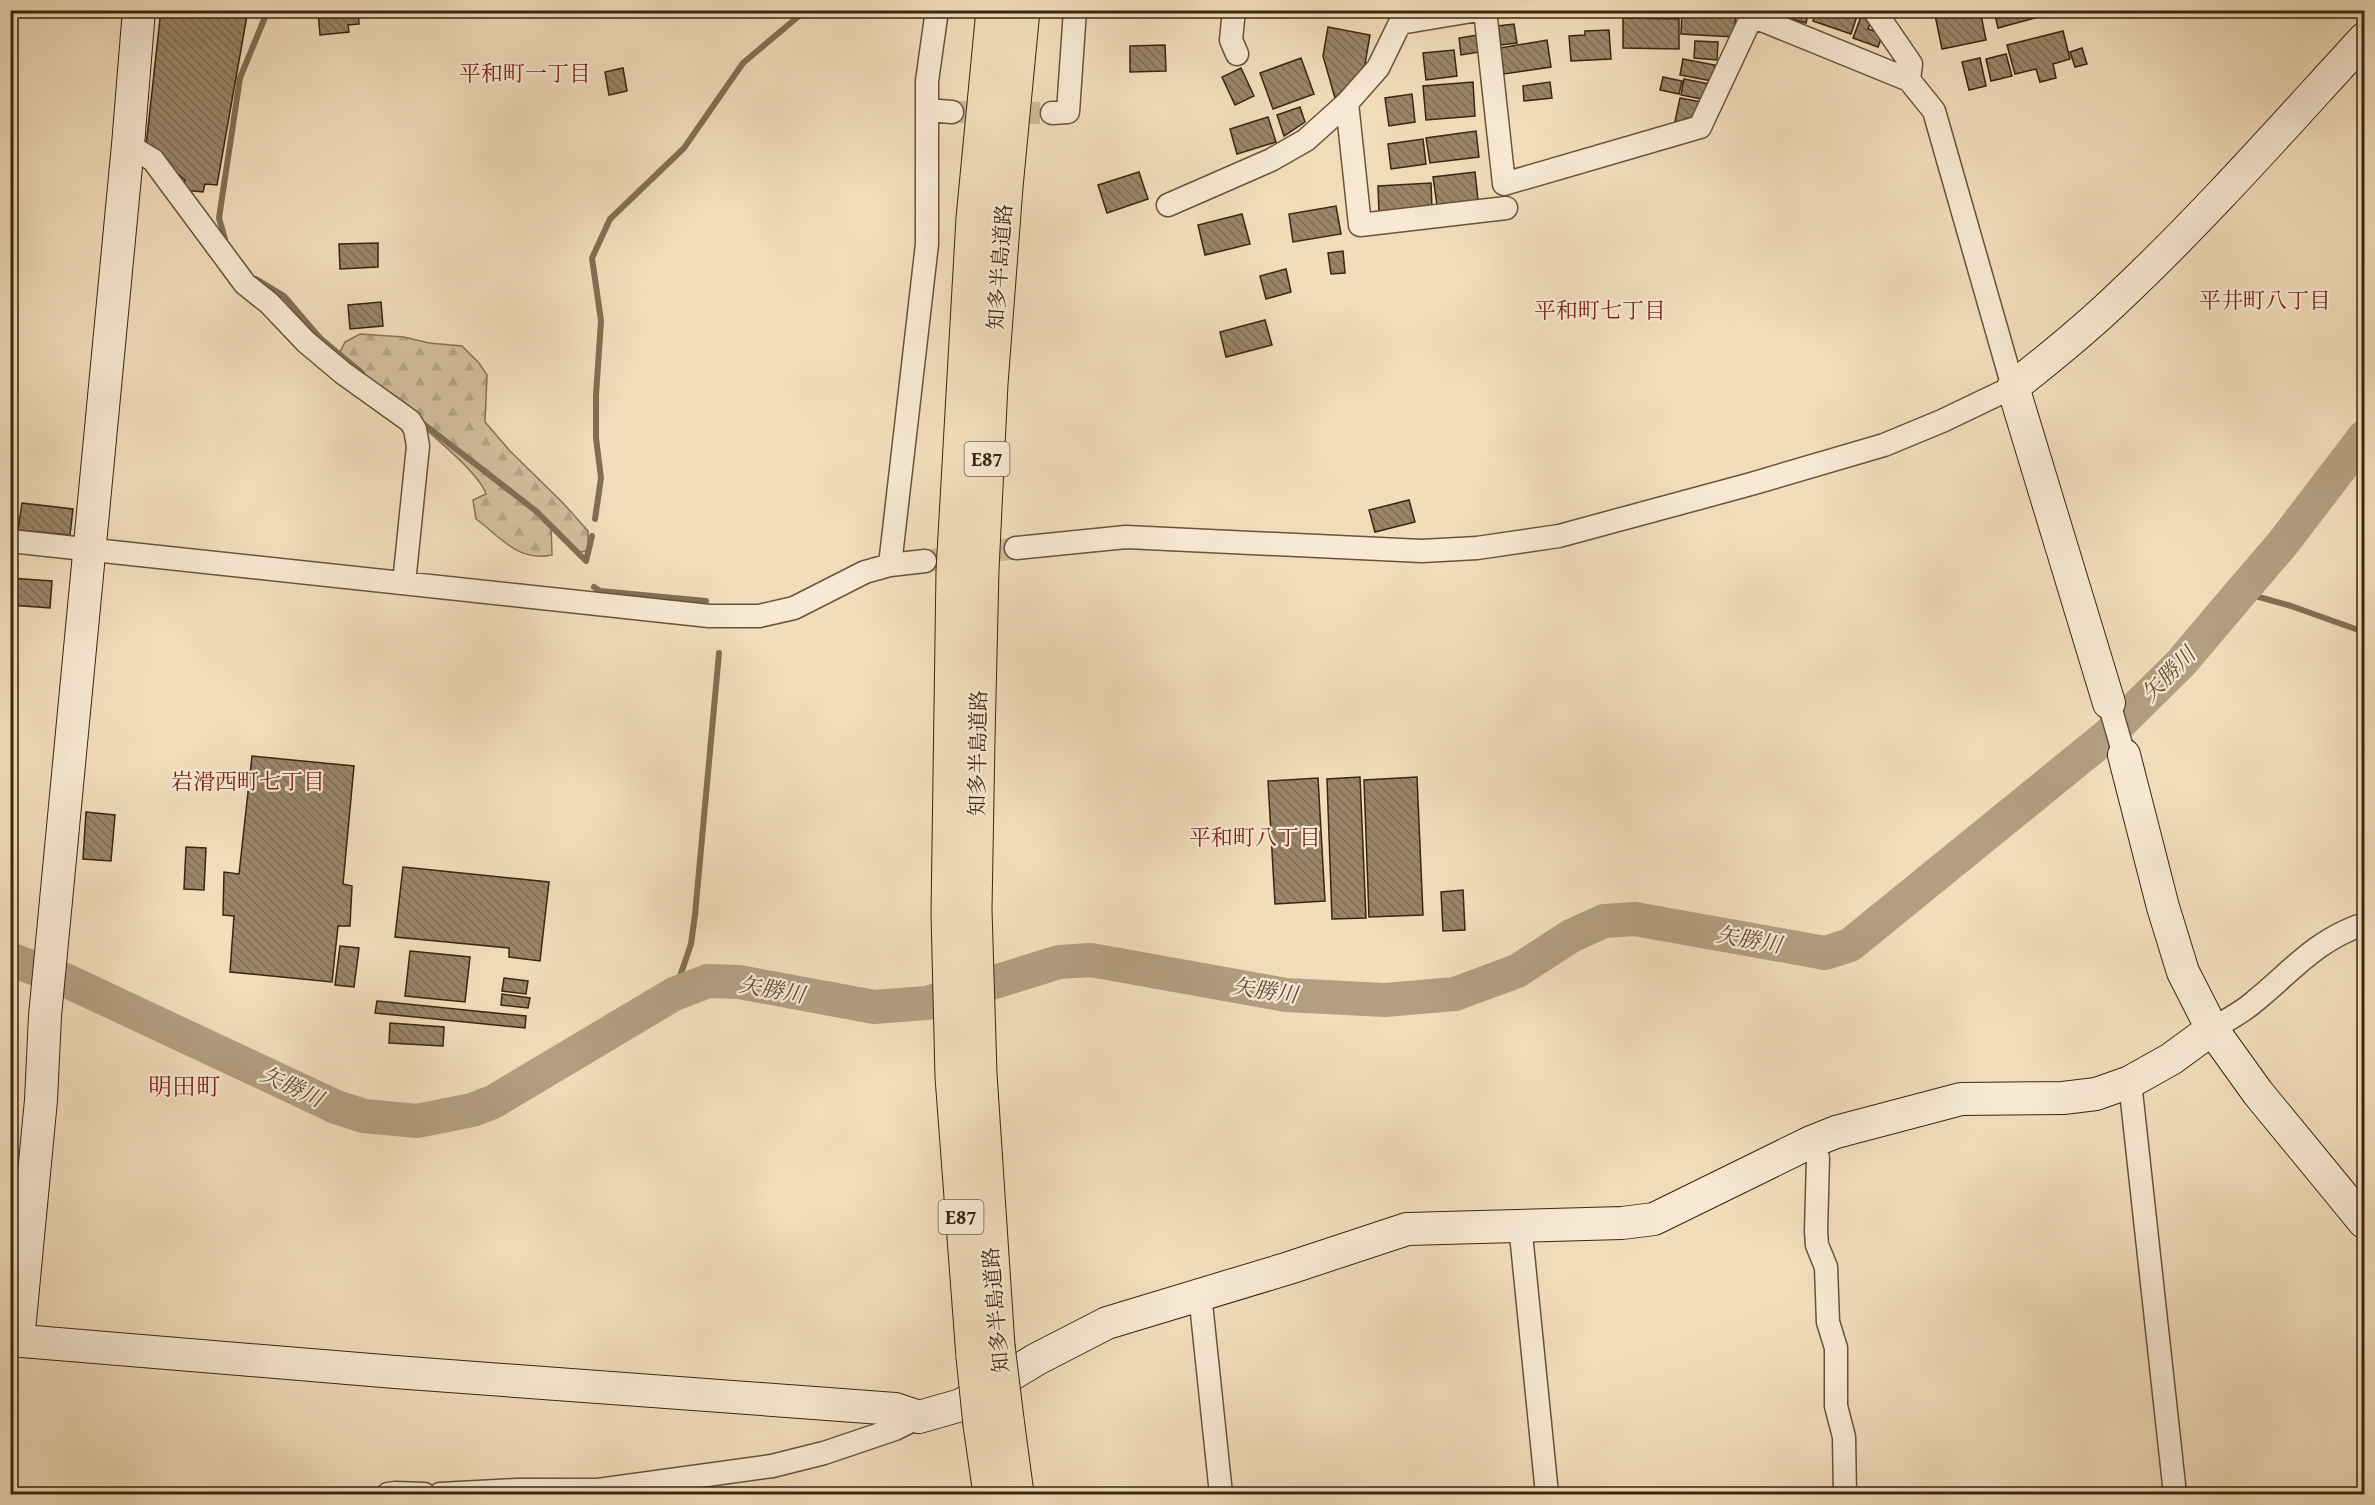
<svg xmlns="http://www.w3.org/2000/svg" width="2375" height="1505" viewBox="0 0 2375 1505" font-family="'Gentium Book Plus','Noto Serif JP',serif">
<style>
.forest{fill:url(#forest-firs);stroke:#867257;stroke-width:1.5}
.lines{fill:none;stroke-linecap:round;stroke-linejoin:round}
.stream{stroke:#836e54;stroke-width:6}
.river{stroke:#b39e81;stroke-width:34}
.building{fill:url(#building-back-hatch);stroke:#3a2510;stroke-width:1.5}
.street-tunnel{stroke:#cdb899;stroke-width:22;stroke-dasharray:22 11;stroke-linecap:butt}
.street-casing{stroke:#68533b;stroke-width:25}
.secondary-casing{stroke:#3a2510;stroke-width:34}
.highway-casing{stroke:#3a2510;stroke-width:35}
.street{stroke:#f7e9d3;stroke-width:22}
.secondary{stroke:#f7e9d3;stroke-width:32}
.highway{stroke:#f2ddbb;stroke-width:33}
.highway-bridge-casing{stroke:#3a2510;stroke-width:35;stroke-linecap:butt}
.highway-bridge{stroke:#f2ddbb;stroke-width:33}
.labels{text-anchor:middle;stroke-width:4.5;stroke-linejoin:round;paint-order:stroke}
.shield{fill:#f7e9d3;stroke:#73604a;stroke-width:1.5}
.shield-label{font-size:20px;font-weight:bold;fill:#3a2510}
.street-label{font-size:21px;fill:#3a2510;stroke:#f7e9d3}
.neighbourhood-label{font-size:22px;fill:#7a1f14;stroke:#f7e9d3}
.water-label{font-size:22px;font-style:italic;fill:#5e4932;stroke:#f7e9d3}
.quarter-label{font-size:24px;fill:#7a1f14;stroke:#f7e9d3}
</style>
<defs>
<pattern id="forest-firs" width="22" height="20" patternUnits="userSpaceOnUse" patternTransform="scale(1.5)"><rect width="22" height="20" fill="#d3be9e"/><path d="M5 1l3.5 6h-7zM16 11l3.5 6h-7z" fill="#b6a387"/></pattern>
<pattern id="building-back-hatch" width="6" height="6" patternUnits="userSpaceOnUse" patternTransform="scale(1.5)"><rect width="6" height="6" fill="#9a8569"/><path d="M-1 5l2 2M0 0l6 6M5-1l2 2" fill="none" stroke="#7f6d55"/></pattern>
</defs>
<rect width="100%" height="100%" fill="#f2ddbb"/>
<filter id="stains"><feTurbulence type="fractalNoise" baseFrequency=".00333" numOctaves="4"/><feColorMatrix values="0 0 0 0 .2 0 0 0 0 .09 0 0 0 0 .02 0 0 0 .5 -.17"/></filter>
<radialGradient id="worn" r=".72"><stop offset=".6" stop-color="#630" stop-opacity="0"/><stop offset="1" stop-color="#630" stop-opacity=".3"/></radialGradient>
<!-- forest -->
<path class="forest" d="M360 334 404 337 429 343 462 346 479 363 487 375 485 422 510 451 563 503 588 531V551L580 552 551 523 552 555C517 562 501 537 476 519L473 500 486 494C477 464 374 389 345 365L338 356 345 342Z"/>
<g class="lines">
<!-- stream -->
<path class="stream" d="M225 239 219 218 240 78 268 10
M256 279 284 296 320 338 362 373
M421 422 536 511 586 561
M595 519 601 478 596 438V395L601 321 592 258 610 219 684 148 743 63 806 10
M586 561 592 536
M594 587 600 591 706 601
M2241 592 2291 606 2364 632
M674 994 691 944 695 915 719 653"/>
<!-- river -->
<path class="river" d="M10 959 65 980 336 1107 364 1116 417 1121 472 1110 493 1102 674 994 708 981 739 982 874 1007 927 1003 1059 962 1091 960 1286 995 1385 1000 1455 994 1517 971 1571 936 1604 921 1635 919 1825 953 1850 945 2107 736 2181 663 2241 592 2283 543 2364 437"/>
</g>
<!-- building -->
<path class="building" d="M161 10H248L217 185 205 184 203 192 183 190 185 180 146 146Z
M333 10H358L359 24 348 25 349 32 320 35 318 12Z
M1091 10H1121V15H1091Z
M1573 10H1615V12L1573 14Z
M1618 10H1637V16H1617Z
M1682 10H1736L1734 37 1681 34Z
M1790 10H1809L1806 23 1788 18Z
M1817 10H1859L1851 34 1813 21Z
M1934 10H1980L1986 40 1942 49Z
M1994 10H2064L1998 28Z
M1862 14 1872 17 1868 29 1883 34 1878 47 1853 38Z
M1623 18 1679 19V49L1623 48Z
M1514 24 1517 43 1501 45 1498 26Z
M1328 27 1370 35 1364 70 1335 98 1323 56Z
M1609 30 1611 59 1571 61 1569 36 1585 35V31Z
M2063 31 2070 59 2053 64 2056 78 2040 82 2036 69 2015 74 2007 45Z
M1477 35 1480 52 1461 55 1459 38Z
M1547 40 1551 67 1504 74 1500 48Z
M1695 41 1718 42 1717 60 1694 58Z
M1165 45 1166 71 1130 72V46Z
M2082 48 2087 64 2075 67 2070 52Z
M1454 50 1457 76 1426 80 1423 53Z
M2006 54 2012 76 1991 81 1986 59Z
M1301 58 1314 94 1273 109 1260 73Z
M1980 58 1986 86 1969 90 1962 62Z
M1683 59 1715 65 1712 81 1680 75Z
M623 68 627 91 609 95 605 72Z
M1241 68 1254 96 1235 105 1222 77Z
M1663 77 1682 81 1679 94 1660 90Z
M1684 79 1710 84 1707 100 1681 95Z
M1473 82 1475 116 1426 120 1423 86Z
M1550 82 1552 98 1524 101 1523 86Z
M1412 94 1415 122 1389 126 1385 98Z
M1680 98 1702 102 1698 121 1686 118 1684 128 1674 126Z
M1300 107 1305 122 1284 136 1277 115Z
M1268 117 1276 142 1237 154 1230 129Z
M1476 131 1479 157 1430 163 1426 138Z
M1423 139 1426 164 1391 169 1388 144Z
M1139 172 1148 199 1107 213 1098 185Z
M1475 172 1478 200 1437 205 1433 177Z
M1431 183 1432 209 1379 213 1378 186Z
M1336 206 1341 234 1293 242 1289 214Z
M1242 214 1250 244 1205 255 1198 225Z
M378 243V267L340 269 339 244Z
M1343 251 1345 273 1331 274 1328 253Z
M1286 269 1291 292 1266 299 1260 276Z
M381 302 383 326 350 329 348 305Z
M1265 320 1272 345 1226 357 1220 332Z
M1409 500 1415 522 1375 532 1369 510Z
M22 503 73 509 70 535 18 530Z
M10 578 52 581 50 608 10 605Z
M252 756 354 766 343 884 352 886 350 926H338L332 982 230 972 234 916 223 915 224 872 239 874Z
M1360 777 1366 918 1332 919 1327 779Z
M1417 777 1423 915 1369 917 1364 780Z
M1318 778 1325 901 1275 904 1268 781Z
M86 812 115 815 111 861 83 859Z
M186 847 206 848 204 890 184 889Z
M403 867 549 882 540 961 509 957V948L395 937Z
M1463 890 1465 930 1443 931 1441 892Z
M340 946 359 948 354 987 335 985Z
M410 951 470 957 465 1002 405 996Z
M504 978 528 981 526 994 502 991Z
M502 994 530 998 528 1008 501 1005Z
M377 1001 526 1016 525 1028 375 1013Z
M390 1023 444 1027 443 1046 389 1043Z"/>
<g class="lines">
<!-- street-tunnel -->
<path class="street-tunnel" d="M952 112 1052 113
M925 561 1016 548"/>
<!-- street casing -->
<g class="street-casing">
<path id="street" d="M1234 10 1231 40 1237 54
M1478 10 1400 23 1378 68 1347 103 1360 225 1506 208
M1485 10 1504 184 1700 127 1752 16 1753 10
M1874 10 1911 64 1909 80
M927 110 952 112
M1052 113 1068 112 1075 10
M128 145 153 160 245 284 269 303 306 342 343 373 410 421 415 429 418 446 404 583
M1168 205 1271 160 1306 140 1347 103
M10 541 709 616H759L794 608 865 572 890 565 925 561
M1016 548 1126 537 1422 551 1477 548 1559 536 1751 484 1884 445 1942 421 2013 387 1934 111 1909 80 1752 16
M890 565 927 244V81L937 10
M2109 703 2124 755
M2212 1029C2227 1020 2243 1012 2255 1001 2293 970 2316 940 2364 924
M2130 1082 2175 1494
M1811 1142 1818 1158 1816 1231 1817 1245 1826 1267 1828 1322 1836 1348V1406L1844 1437 1845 1494
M1520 1224 1547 1494
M1200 1294 1221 1494
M388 1494 395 1493 424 1494
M440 1494 516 1490H598L772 1466 824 1453 895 1429 919 1417"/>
</g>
<!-- secondary casing -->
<g class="secondary-casing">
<path id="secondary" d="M2109 703 2013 387C2050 358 2086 329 2120 296 2206 215 2284 126 2364 39
M2124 755 2163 907 2183 972 2212 1029 2258 1093 2364 1222
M10 1340 395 1372 895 1409 919 1417 961 1405 1037 1359 1107 1323 1289 1268 1407 1229 1622 1223 1654 1219 1811 1142 1836 1132 1961 1099 2063 1098 2096 1094 2130 1082 2171 1059 2212 1029
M18 1341 41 1100 45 1016 128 145 139 10"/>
</g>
<!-- highway casing -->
<g class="highway-casing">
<path id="highway" d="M998 1346 980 1074 975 910 978 739 982 570 991 384 1006 187 1023 10
M973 1357 952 1077 948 914 953 571 973 218 993 10
M1007 1419 1017 1494
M980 1425 990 1494"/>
</g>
<!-- street -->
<use href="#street" class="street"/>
<!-- secondary -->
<use href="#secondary" class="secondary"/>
<!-- highway -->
<use href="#highway" class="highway"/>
<!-- highway-bridge casing -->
<g class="highway-bridge-casing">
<path id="highway-bridge" d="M998 1346 1007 1419
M973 1357 980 1425"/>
</g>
<!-- highway-bridge -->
<use href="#highway-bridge" class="highway-bridge"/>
</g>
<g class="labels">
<!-- shield labels -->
<g class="shield">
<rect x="964.5" y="442" width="45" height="34" rx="4.5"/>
<rect x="938.5" y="1200" width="45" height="34" rx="4.5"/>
</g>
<g class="shield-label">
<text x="987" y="466">E87</text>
<text x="961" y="1224">E87</text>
</g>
<!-- street labels -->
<g class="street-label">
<text transform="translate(1000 267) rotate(-86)" y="7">知多半島道路</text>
<text transform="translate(978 753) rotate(-89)" y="7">知多半島道路</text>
<text transform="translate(996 1310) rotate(-95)" y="7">知多半島道路</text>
</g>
<!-- neighbourhood labels -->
<g class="neighbourhood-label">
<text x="525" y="81">平和町一丁目</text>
<text x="2265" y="308">平井町八丁目</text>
<text x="1600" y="318">平和町七丁目</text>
<text x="248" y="789">岩滑西町七丁目</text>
<text x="1255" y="845">平和町八丁目</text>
</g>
<!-- water labels -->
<g class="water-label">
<text transform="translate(2168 674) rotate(-46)" y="8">矢勝川</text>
<text transform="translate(1749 939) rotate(10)" y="8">矢勝川</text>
<text transform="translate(772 989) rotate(10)" y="8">矢勝川</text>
<text transform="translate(1265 990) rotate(8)" y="8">矢勝川</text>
<text transform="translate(292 1086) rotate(25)" y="8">矢勝川</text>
</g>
<!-- quarter labels -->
<g class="quarter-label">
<text x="184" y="1095">明田町</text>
</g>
</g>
<!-- margin -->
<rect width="2375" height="1505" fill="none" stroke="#f2ddbb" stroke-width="36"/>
<rect x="12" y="12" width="2351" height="1481" fill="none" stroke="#3a2510" stroke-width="3"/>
<rect x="18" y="18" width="2339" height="1469" fill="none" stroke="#3a2510" stroke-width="1.5"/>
<rect width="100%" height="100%" filter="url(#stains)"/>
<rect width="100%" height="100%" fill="url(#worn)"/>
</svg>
